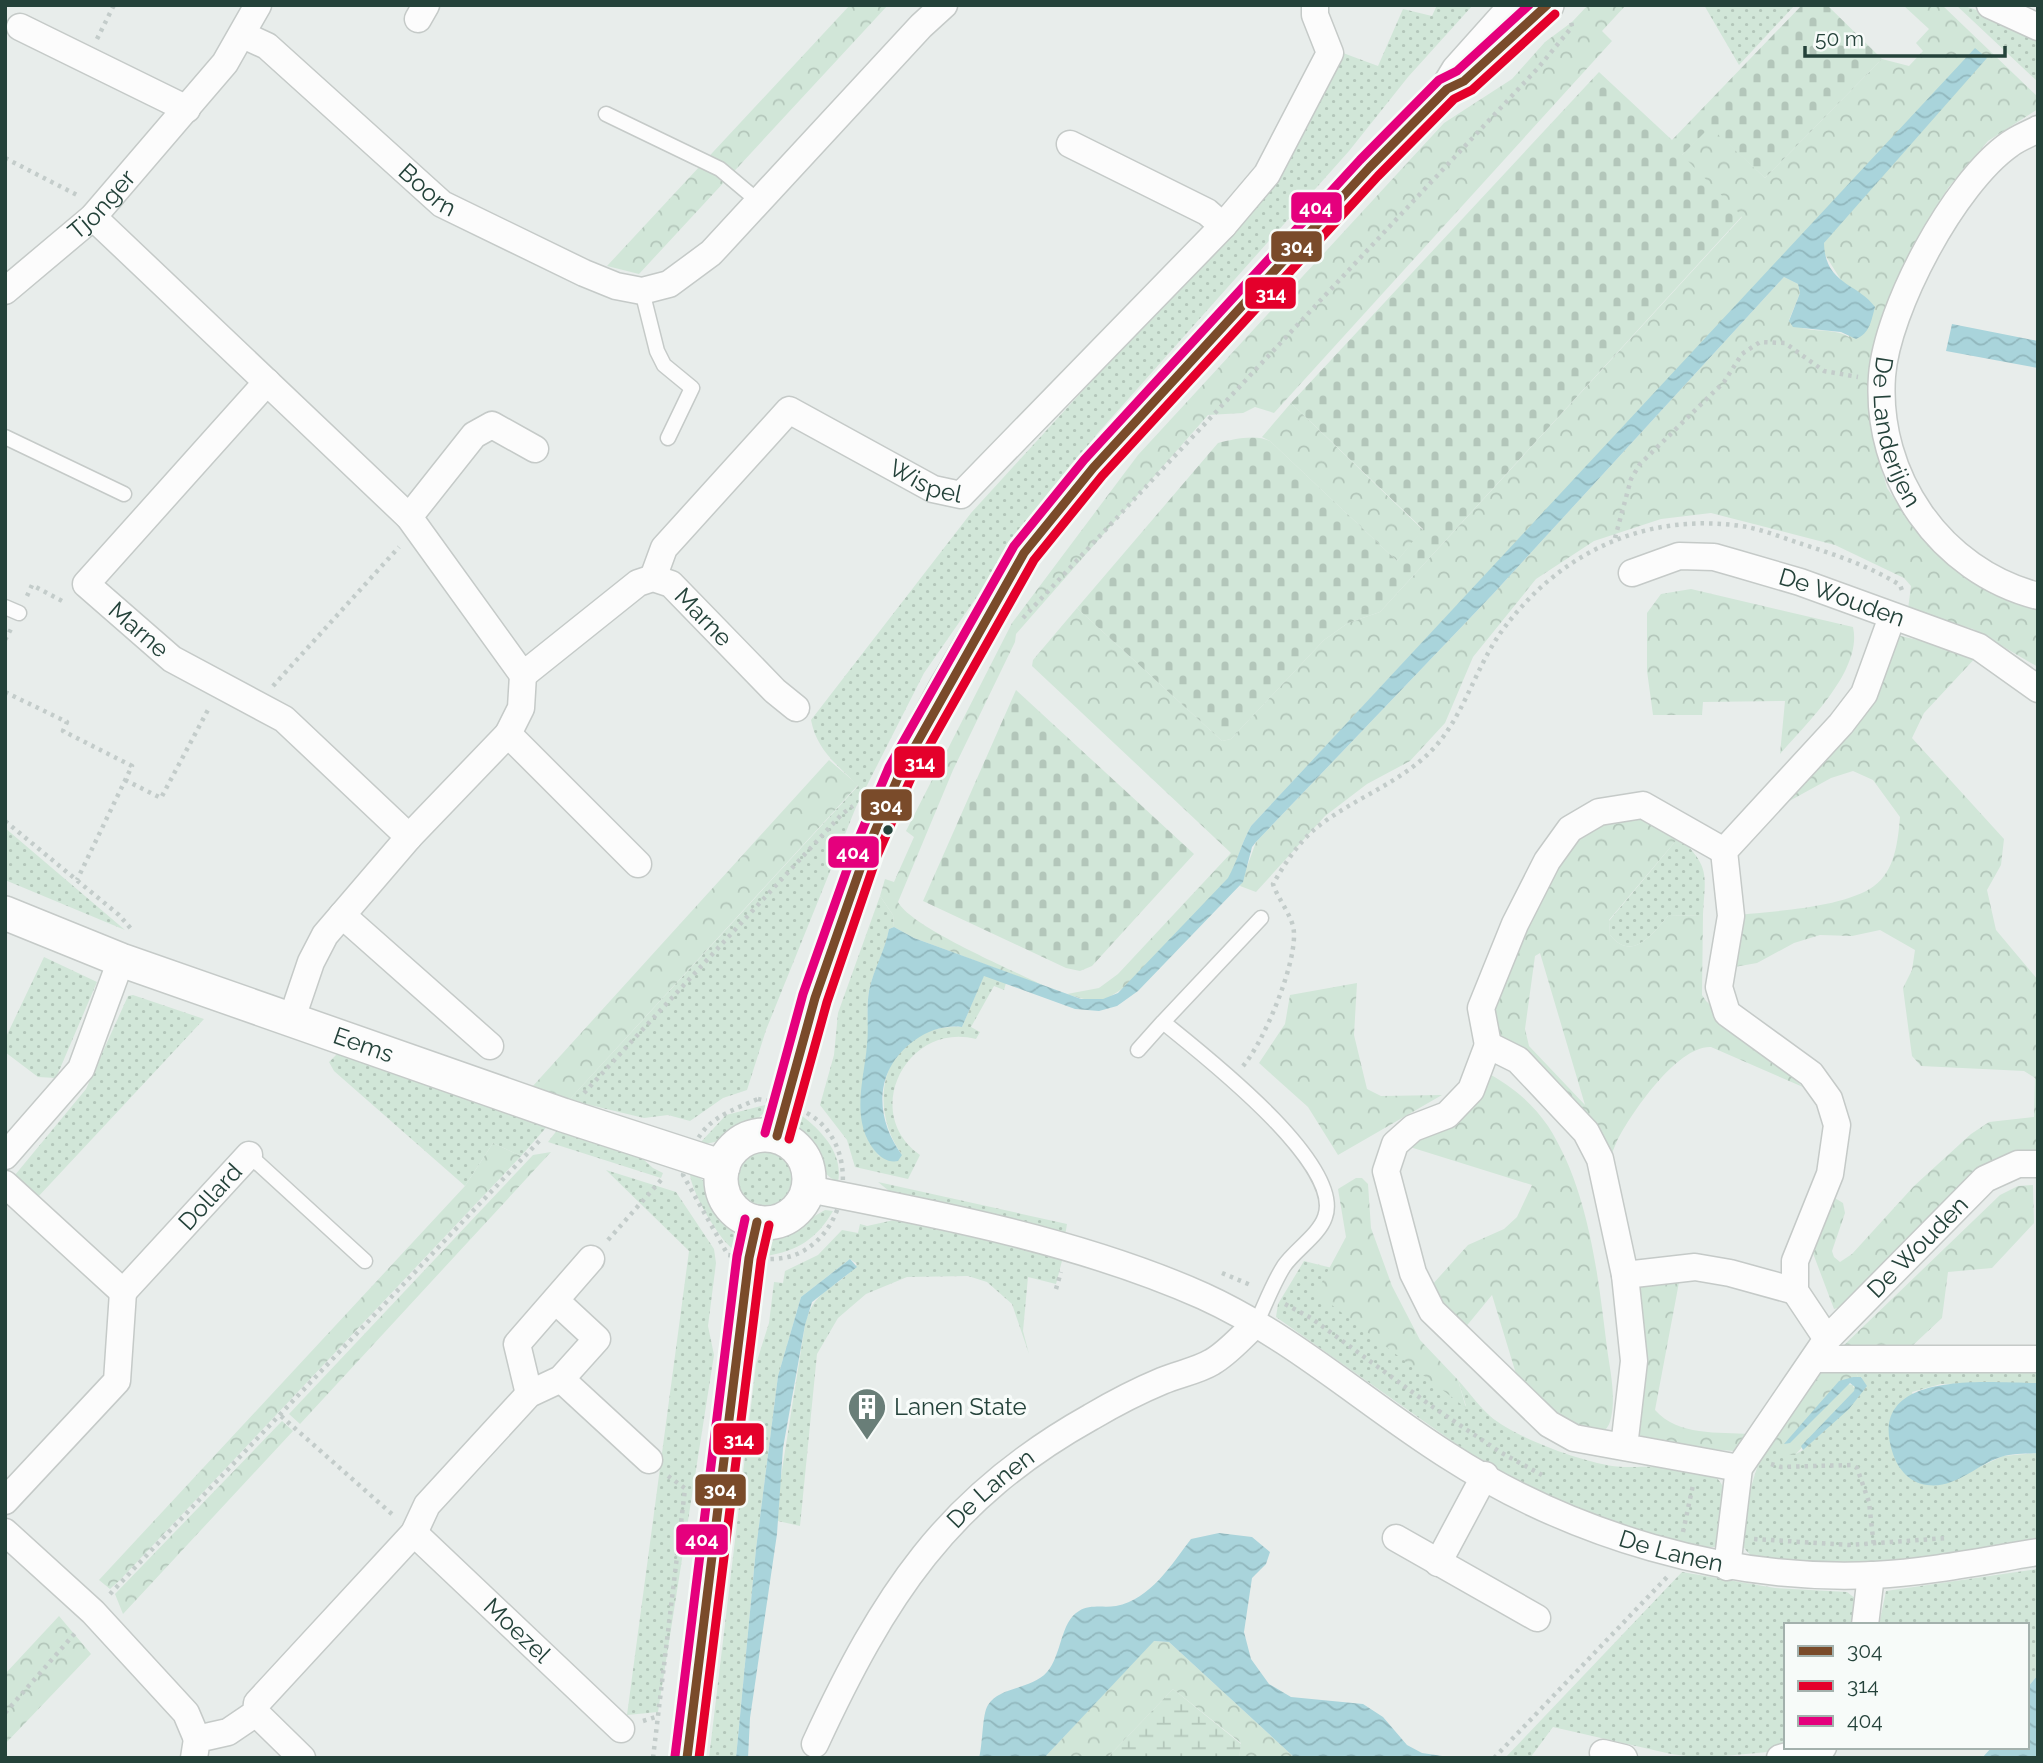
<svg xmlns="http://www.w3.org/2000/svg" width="2043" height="1763" viewBox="0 0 2043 1763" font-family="Raleway,sans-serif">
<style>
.grass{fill:url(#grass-dots)}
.forest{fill:url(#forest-crowns);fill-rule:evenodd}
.wetland{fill:url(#wetland-marsh)}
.cemetery{fill:url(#cemetery-stones)}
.water{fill:url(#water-waves)}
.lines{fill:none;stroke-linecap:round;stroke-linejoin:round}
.service-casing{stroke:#c5cac8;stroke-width:17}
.minor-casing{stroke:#c5cac8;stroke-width:29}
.tertiary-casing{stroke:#c5cac8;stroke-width:36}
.path{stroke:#c3ccca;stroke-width:4.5;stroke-dasharray:3.5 5;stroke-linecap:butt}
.service{stroke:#fcfcfc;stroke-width:14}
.minor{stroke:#fcfcfc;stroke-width:26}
.tertiary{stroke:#fcfcfc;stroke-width:33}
.bus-1-casing{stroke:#f7fbf9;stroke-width:14}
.bus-2-casing{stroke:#f7fbf9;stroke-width:14}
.bus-3-casing{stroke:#f7fbf9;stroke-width:14}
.bus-1{stroke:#7a4b2a;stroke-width:9}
.bus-2{stroke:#e4002b;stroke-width:9}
.bus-3{stroke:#e5007d;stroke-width:9}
.bus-dot{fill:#24423a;stroke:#f7fbf9;stroke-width:2.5}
.labels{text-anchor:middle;stroke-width:7;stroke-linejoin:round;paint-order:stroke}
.street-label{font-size:24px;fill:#24423a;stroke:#f7fbf9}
.poi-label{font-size:24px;fill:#24423a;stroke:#f7fbf9;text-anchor:start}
.line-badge{stroke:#f7fbf9;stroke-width:2.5}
.badge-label{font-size:19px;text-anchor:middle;font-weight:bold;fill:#fff}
</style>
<defs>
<pattern id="grass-dots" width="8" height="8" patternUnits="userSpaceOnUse" patternTransform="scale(1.75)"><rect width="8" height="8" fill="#d1e6d8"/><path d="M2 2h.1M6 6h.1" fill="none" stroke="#b3c6ba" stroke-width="1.8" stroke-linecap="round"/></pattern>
<pattern id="forest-crowns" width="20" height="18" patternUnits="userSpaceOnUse" patternTransform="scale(1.75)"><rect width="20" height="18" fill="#d1e6d8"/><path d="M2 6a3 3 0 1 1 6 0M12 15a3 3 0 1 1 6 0" fill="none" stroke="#b3c6ba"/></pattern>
<pattern id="wetland-marsh" width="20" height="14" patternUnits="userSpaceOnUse" patternTransform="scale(1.75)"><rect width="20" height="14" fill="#d1e6d8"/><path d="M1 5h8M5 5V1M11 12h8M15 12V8" fill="none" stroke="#b3c6ba"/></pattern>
<pattern id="cemetery-stones" width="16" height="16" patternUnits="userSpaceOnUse" patternTransform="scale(1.75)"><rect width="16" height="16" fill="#d1e6d8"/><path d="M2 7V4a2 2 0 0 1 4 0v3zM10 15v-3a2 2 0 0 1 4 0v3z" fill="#b3c6ba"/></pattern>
<pattern id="water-waves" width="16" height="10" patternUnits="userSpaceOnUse" patternTransform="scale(1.75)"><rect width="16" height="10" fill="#a9d4db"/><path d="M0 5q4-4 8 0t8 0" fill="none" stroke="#91b7bd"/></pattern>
</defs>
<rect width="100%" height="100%" fill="#e8edeb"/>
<!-- grass -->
<path class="grass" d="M1437 5H1473L1408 77 1349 151 1097 434 1033 516 924 673 856 807 766 1030 747 1090 723 1098 690 1121 668 1115 644 1118 569 1100 858 786C837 764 817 751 811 720L971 513 1275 180 1335 50 1378 66 1403 9 1432 16Z
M1704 5H1795L1739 65Z
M1956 5C1977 5 2014 31 2038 39V82Z
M5 828 125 930 5 880Z
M1679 837C1711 868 1705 874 1703 915L1668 916C1652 935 1632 962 1610 935L1609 921Z
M880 896 893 915 894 927 889 929C885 952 873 971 869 991 866 1008 869 1024 868 1041 865 1081 851 1121 879 1156L902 1155C863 1100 887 1023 962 1027L984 975 1006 983 1004 990 994 986 971 1027 980 1032 976 1039C907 1021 860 1113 920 1155L908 1179 855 1167 847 1140 820 1105 834 1055 838 1013Z
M44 957 97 982 56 1078 38 1077 5 1052V1039Z
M133 995 204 1019 37 1198 15 1175 86 1089 128 996Z
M342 1049 551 1122 521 1156 493 1143 465 1186 334 1071 329 1062Z
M765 1105 768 1106C760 1124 718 1147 700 1143L726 1115Z
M797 1112C819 1128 844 1152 838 1182 817 1173 796 1134 797 1112Z
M561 1125 634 1151 653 1168 663 1173 661 1178 548 1142Z
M733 1180a31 31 0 1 1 62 0a31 31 0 1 1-62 0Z
M606 1170 676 1192 714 1249 716 1263 708 1326 714 1355 658 1712 627 1715 689 1251Z
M690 1171 705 1182 719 1214 734 1234 735 1250C721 1244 688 1187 690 1171Z
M878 1182 1067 1224 1065 1236 899 1199Z
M825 1210 833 1211C817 1239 797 1251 766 1256L773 1240Z
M894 1220 1063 1257 1056 1284 1028 1277 1023 1331 1029 1354 1012 1304 987 1282 968 1276 907 1277 866 1294 838 1318 817 1354 800 1526 778 1521V1495L805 1325C814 1287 836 1291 857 1264L850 1259 801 1297 778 1376 756 1549 736 1758H709L756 1364 769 1323 774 1282 783 1283 785 1271 818 1255 842 1230 858 1233 860 1224 867 1226Z
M1304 1261 1332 1268 1317 1292 1466 1406 1458 1380C1468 1391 1478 1405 1490 1416 1515 1438 1591 1466 1624 1467 1641 1467 1695 1465 1709 1472 1734 1485 1733 1529 1716 1547H1699L1663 1537 1574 1508 1483 1463 1276 1317 1278 1304Z
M2038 1364V1383L1941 1384 1912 1392 1943 1484 2003 1456 2038 1453V1542L1870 1565 1756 1560C1751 1555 1744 1550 1742 1543 1738 1520 1761 1453 1771 1431L1794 1455 1803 1450 1862 1377H1858L1853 1366Z
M2038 1569V1675L2027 1688V1625H1879L1886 1591Z
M1682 1572 1775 1588 1847 1592 1856 1599 1857 1625H1786V1747L1779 1751 1702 1758 1671 1754 1553 1727 1530 1758H1505Z"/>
<!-- forest -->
<path class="forest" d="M850 5H888L639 274 607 266Z
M1588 5H1626L1602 31 1612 41 1274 413 1255 407 1243 413 1208 415 1016 634 1015 642 953 770 898 902C912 928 1013 970 1044 986L914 938 894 927 893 915 880 896 885 879 894 882 914 837 906 831 1012 623 1138 455 1444 123 1512 79 1545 42 1572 22Z
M1903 5H1942L2038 97V109L1988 141 1948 188 1915 245 1873 382 1874 443 1887 488 1910 522 1949 562 2038 605V667L1973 629 1908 609 1911 586 1904 578 1835 545 1711 513 1661 519 1594 541 1536 579 1473 657 1445 723 1410 761 1367 784 1325 816 1256 892 1240 886 1256 842 1493 594 1784 277 1798 284 1800 293 1789 320C1807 337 1829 325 1849 337L1844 285 1824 253V243L1976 49 1251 826C1241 844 1238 860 1229 878 1203 906 1135 990 1104 999 1091 1002 1079 998 1067 994L1099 988 1118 974 1231 853 1032 666 1033 660 1077 608 1222 741 1231 739 1324 640 1348 623 1380 612 1742 217 1681 156 1710 126 1765 178 1882 59 1909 66 1923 51 1916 43 1929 29Z
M1291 403 1423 530 1397 561 1270 441 1262 437Z
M1691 589 1853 627C1863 670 1806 724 1780 754L1785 701 1703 702 1702 715H1653L1647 671V613L1661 594Z
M1883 632 1979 654 1924 713 1912 738 2004 839 2001 865 1987 890 1996 930 2038 980V1155H2030L1844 1306 1834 1309 1808 1240 1820 1189 1843 1203 1845 1213 1832 1251 1834 1257 1840 1262 1852 1254 1914 1186 1971 1134 1989 1122 2034 1117 2035 1078 2024 1071 1921 1066 1912 1056 1903 988 1912 970 1915 950 1880 930 1852 936 1820 935 1794 943 1757 963 1723 969 1725 916C1763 912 1843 909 1874 886 1895 871 1898 841 1900 817L1873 780 1853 771 1831 778 1775 809 1852 694Z
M829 760 858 785 569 1100 532 1087Z
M1651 818 1679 837 1609 920 1610 935C1632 962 1652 935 1668 916L1703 915 1702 995 1706 1001 1803 1087 1711 1047C1678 1045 1631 1113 1617 1141 1611 1154 1607 1169 1602 1183L1575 1125 1501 1045 1488 1020 1542 892 1580 833 1606 820ZM1540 953 1585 1105 1529 1046 1525 1029 1535 956Z
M1357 983 1354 1035 1367 1089 1381 1096 1442 1095 1338 1155 1308 1107 1259 1063 1285 1024 1290 995Z
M1484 1071C1510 1085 1531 1101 1548 1126 1589 1190 1598 1275 1607 1348 1610 1370 1616 1396 1611 1418 1609 1428 1604 1432 1595 1437L1528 1413 1492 1295 1455 1340 1422 1296 1468 1245 1504 1229 1517 1217 1532 1185 1394 1142Z
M493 1143 521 1156 120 1580 110 1589 99 1580 465 1186Z
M551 1152 300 1424 289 1414 533 1155Z
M1356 1178H1362L1368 1184 1371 1228 1392 1286 1420 1340 1458 1380 1466 1408 1316 1293 1346 1237 1338 1189Z
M2033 1185 2034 1223 1992 1268 1948 1272 1942 1318 1911 1347 1840 1349 2000 1195 2018 1186Z
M1680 1277 1655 1410C1678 1436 1718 1432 1751 1434L1734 1451 1645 1444 1633 1430 1632 1287Z
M1853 1366 1858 1377H1853L1790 1443 1847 1384 1853 1385 1854 1391 1795 1455 1781 1454 1775 1446 1771 1431 1818 1367Z
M282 1421 293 1431 123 1614 115 1594Z
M59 1616 91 1654 5 1744V1674Z
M1153 1641 1169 1642 1295 1758H1239L1241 1743 1173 1689 1107 1758H1044Z"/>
<!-- wetland -->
<path class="wetland" d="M1173 1689 1241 1744 1239 1758H1107Z"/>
<!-- cemetery -->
<path class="cemetery" d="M1802 5H1827L1882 59 1765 178 1710 127 1682 155 1742 216 1380 612 1348 623 1324 640 1231 739 1222 741 1077 608 1218 443C1234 439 1255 434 1270 441L1397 561 1423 529 1291 403 1599 72 1672 140Z
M1016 690 1194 854 1092 966 1080 971 1066 968 923 901Z"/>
<!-- water -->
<path class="water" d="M1975 48 1987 58 1824 243C1825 285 1858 283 1875 307 1871 321 1870 333 1856 339L1841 332 1793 327 1789 321 1800 293 1798 284 1784 277 1493 594 1256 842 1252 847 1243 882 1138 991 1117 1006 1099 1011 1075 1009 984 976 962 1027C945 1025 929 1030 915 1040 874 1069 874 1117 902 1155L898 1161C889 1163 881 1158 875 1151 850 1120 864 1080 867 1045 869 1027 866 1009 869 991 873 970 885 951 889 929L894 927 914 938 1081 999H1103L1118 993 1228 878C1238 860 1241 844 1251 826Z
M1952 324 2038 341V368L1946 351Z
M850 1259 857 1267 812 1302 805 1325 783 1448 777 1534 750 1718 748 1758H736L756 1549 778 1376 801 1297Z
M1853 1377H1861L1867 1386 1849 1409 1803 1450 1801 1446 1854 1391 1855 1387 1850 1383 1790 1443 1784 1444 1839 1381Z
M2038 1383V1453C2026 1454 2012 1453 2001 1457 1976 1465 1955 1489 1927 1485 1910 1483 1898 1469 1893 1454 1864 1368 1988 1383 2038 1383Z
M1219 1533 1252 1537 1270 1552 1266 1564 1252 1578 1244 1632 1251 1659 1269 1684 1291 1697 1363 1704 1383 1717 1407 1745 1422 1753 1456 1758H1295L1169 1642 1154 1641 1044 1758H979C983 1744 982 1714 988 1705 1000 1686 1031 1690 1047 1672 1062 1655 1060 1622 1079 1611 1090 1604 1104 1608 1116 1606 1151 1599 1171 1565 1191 1539Z
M2038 1675V1758H1982L1992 1747H2027V1688Z"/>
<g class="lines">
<!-- service casing -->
<g class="service-casing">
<path id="service" d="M606 114 720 169 758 201
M642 291 657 351 664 365 692 388 668 438
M5 437 124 494
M5 607 19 613
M1138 1050 1163 1022
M249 1155 365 1261
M1256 1324C1265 1305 1273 1283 1284 1266 1295 1250 1319 1235 1325 1217 1345 1164 1201 1053 1163 1022L1261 918"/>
</g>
<!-- minor casing -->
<g class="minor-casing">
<g id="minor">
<path d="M1990 5 2038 27"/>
<path d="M418 19 426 5"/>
<path d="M20 27 187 109"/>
<path id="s1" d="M243 35 267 46 442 204 584 273 616 286 642 291 669 284 711 253 921 26 944 5"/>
<path id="s2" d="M2038 129C2029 134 2018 138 2010 144 1954 183 1887 309 1882 376 1875 476 1940 571 2038 596"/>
<path d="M1070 144 1207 212 1223 226"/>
<path id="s3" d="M93 217 409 517 523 675 638 583 653 578 671 584 775 691 796 708"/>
<path id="s4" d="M5 291 93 217 225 63 258 5"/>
<path id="s5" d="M267 382 86 584 172 659 284 719 409 837"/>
<path d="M409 517 474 435 492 425 535 449"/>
<path id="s6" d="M1632 573 1679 556 1714 557 1735 563 1800 582 1979 647 2038 689"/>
<path id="s7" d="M653 578 664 548 789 410 933 489 961 495 1223 226 1267 174 1330 53 1315 15V5"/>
<path d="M508 734 521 708 523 675"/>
<path d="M342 915 490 1046"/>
<path d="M292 1018 311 962 325 935 409 837 508 734 638 864"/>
<path d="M1488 1045 1481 1008 1515 924 1547 861 1570 829 1599 812 1643 805 1724 851"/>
<path d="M5 1156 81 1069 121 960"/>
<path id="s8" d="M5 1184 123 1292 249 1155"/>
<path id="s9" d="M808 1189C938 1214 1082 1242 1203 1296 1293 1337 1365 1403 1447 1455 1571 1535 1727 1582 1874 1575 1929 1572 1983 1561 2038 1552"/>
<path d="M1625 1275 1695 1267 1730 1273 1795 1291"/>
<path d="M1827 1339 1795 1291V1261L1830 1174 1837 1125 1829 1099 1811 1074 1727 1013 1719 987 1731 916 1724 851 1841 724 1864 694 1892 617"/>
<path d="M1814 1359H2038"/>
<path d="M561 1379 649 1460"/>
<path d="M529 1394 517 1344 591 1259"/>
<path d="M1624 1447 1634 1361 1625 1275 1600 1159 1586 1132 1518 1060 1488 1045 1471 1090 1447 1115 1413 1128 1395 1144 1386 1171 1413 1273 1432 1311 1549 1424 1574 1438 1739 1468"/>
<path d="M5 1501 117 1381 123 1292"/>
<path d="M5 1532 93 1612 186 1713 197 1739"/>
<path id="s10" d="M414 1533 621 1729"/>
<path d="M1396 1538 1537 1618"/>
<path d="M1438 1563 1485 1475"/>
<path id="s11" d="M1727 1567 1739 1468 1827 1339 1985 1179 2018 1164H2038"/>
<path d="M1865 1625 1871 1575"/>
<path d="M256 1713 302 1758"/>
<path id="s12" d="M815 1744C883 1597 946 1498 1091 1417 1113 1404 1138 1391 1162 1381 1178 1374 1197 1371 1212 1362 1228 1353 1242 1336 1256 1324"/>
<path d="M1603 1753 1624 1758"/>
<path d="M194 1758 197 1739 228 1732 256 1713 257 1703 414 1533 427 1505 529 1394 561 1379 597 1339 556 1301"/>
<path d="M1780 1758 1823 1747"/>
</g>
</g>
<!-- tertiary casing -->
<g class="tertiary-casing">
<g id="tertiary">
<path d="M1507 43 1547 5"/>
<path id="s13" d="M5 913 121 960 563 1115 723 1167"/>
<circle cx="765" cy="1179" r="44"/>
<path d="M777 1136 815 998 866 852 900 773 945 689 1024 553 1093 468 1369 168 1447 89 1458 71 1517 5"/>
<path d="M687 1758 749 1258 757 1222"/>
</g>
</g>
<!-- path -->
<path class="path" d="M97 39 114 5
M5 158 79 196
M1615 538 1631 479 1640 464 1724 382 1742 354 1760 342 1785 343 1824 371 1858 377
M27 596 32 585 66 603
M1023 618 1538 68 1572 27 1571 20
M5 640 11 629
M273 686 399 547
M5 692 67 722 63 731 132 766 77 880
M125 780 161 798 209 708
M5 821 119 915 133 931
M1243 1066C1264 1042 1295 967 1294 934 1294 917 1278 900 1273 884 1284 865 1298 843 1315 829 1351 799 1400 784 1433 749 1463 717 1474 672 1499 635 1556 554 1643 512 1741 526 1762 529 1783 538 1802 544 1836 555 1869 566 1900 585L1903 593
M584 1093 842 814 853 806
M758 1099C773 1102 791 1104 805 1112 861 1141 852 1230 797 1254 776 1263 750 1258 728 1255L683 1175C699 1124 710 1119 758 1099Z
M608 1240 662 1179
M1222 1273 1253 1286
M1056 1289 1061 1272
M1285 1304 1311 1318 1430 1405 1500 1452 1542 1475
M281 1416 393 1515
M1771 1464 1781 1467 1852 1465 1857 1468 1869 1502 1874 1547
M668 1476 686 1489
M1683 1532 1693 1485
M1754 1539 1849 1545 1947 1538
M110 1594 542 1138
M5 1713 76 1632
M643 1721 659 1716
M653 1758 685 1489
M1494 1758 1668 1576"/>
<!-- service -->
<use href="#service" class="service"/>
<!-- minor -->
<use href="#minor" class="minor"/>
<!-- tertiary -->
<use href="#tertiary" class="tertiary"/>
<!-- bus-1 casing -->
<g class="bus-1-casing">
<path id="bus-1" d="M777 1136 815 998 866 852 900 773 1024 553 1093 468 1369 168 1447 89 1464 81 1547 5
M687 1758 749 1258 757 1222"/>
</g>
<!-- bus-2 casing -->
<g class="bus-2-casing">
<path id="bus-2" d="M789 1139 827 1002 877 856 911 778 1034 560 1102 476 1378 176 1454 99 1472 90 1555 14
M699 1758 761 1260 769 1225"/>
</g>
<!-- bus-3 casing -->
<g class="bus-3-casing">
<path id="bus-3" d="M765 1133 803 994 855 847 889 767 1014 546 1084 460 1360 160 1439 80 1457 71 1529 5
M675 1756 737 1256 745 1219"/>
</g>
<!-- bus-1 -->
<use href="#bus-1" class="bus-1"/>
<!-- bus-2 -->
<use href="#bus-2" class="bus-2"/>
<!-- bus-3 -->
<use href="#bus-3" class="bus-3"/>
</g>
<!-- icons -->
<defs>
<g id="building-pin" transform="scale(2.0125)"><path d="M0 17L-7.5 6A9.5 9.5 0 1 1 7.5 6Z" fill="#697e78" stroke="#f7fbf9"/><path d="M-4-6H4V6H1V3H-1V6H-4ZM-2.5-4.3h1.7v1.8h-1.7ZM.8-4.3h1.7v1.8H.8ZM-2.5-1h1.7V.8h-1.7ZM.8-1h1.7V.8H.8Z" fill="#fff"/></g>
</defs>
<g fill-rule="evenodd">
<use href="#building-pin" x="867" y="1407"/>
</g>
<!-- markers -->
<circle class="bus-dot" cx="888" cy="830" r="6"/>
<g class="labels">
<!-- street labels -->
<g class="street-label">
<text dy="8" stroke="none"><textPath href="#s1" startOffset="242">Boorn</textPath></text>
<text dy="8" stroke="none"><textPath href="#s4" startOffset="130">Tjonger</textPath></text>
<text dy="8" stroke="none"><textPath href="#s2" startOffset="360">De Landerijen</textPath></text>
<text dy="8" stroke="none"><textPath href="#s7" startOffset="373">Wispel</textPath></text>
<text dy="8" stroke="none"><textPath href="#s6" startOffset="219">De Wouden</textPath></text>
<text dy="8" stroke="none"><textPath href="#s3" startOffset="859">Marne</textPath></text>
<text dy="8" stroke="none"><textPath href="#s5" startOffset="341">Marne</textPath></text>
<text dy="8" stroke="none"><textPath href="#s13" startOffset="382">Eems</textPath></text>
<text dy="8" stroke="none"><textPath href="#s8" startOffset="289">Dollard</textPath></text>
<text dy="8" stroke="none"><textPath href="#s11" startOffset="385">De Wouden</textPath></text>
<text dy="8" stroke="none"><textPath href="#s12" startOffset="313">De Lanen</textPath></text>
<text dy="8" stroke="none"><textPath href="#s9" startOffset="947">De Lanen</textPath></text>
<text dy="8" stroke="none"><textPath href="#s10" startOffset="142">Moezel</textPath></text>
</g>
<!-- poi labels -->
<g class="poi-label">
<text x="894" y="1415">Lanen State</text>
</g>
</g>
<g class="line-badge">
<rect x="1290" y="191" width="53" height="33" rx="7" fill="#e5007d"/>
<rect x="1270" y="230" width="53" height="33" rx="7" fill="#7a4b2a"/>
<rect x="1244" y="276" width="53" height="34" rx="7" fill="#e4002b"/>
<rect x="893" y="745" width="53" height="34" rx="7" fill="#e4002b"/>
<rect x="860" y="788" width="53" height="34" rx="7" fill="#7a4b2a"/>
<rect x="827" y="835" width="53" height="34" rx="7" fill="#e5007d"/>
<rect x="712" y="1422" width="53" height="34" rx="7" fill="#e4002b"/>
<rect x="694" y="1473" width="53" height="34" rx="7" fill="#7a4b2a"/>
<rect x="675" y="1523" width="54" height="33" rx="7" fill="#e5007d"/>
</g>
<g class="badge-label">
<text x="1316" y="214">404</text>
<text x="1297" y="253">304</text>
<text x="1271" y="300">314</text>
<text x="920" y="769">314</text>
<text x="886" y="812">304</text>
<text x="853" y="859">404</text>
<text x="739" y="1446">314</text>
<text x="720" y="1496">304</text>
<text x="702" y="1546">404</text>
</g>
<!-- border -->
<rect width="2043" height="1763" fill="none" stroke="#24423a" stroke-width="14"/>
<!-- legend -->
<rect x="1784" y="1623" width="245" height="126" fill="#f7fbf9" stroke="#a3b1ad" stroke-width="2"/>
<rect x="1798" y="1646" width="35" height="10" fill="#7a4b2a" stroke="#a3b1ad" stroke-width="2"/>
<text x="1847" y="1658" font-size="21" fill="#24423a">304</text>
<rect x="1798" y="1681" width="35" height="10" fill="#e4002b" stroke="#a3b1ad" stroke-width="2"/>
<text x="1847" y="1693" font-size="21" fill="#24423a">314</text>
<rect x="1798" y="1716" width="35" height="10" fill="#e5007d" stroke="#a3b1ad" stroke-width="2"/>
<text x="1847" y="1728" font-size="21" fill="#24423a">404</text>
<!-- scale -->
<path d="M1805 46v10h200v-10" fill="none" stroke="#24423a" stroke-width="3.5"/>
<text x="1815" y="46" font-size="21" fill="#24423a" stroke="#f7fbf9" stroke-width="5" paint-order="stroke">50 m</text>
</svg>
